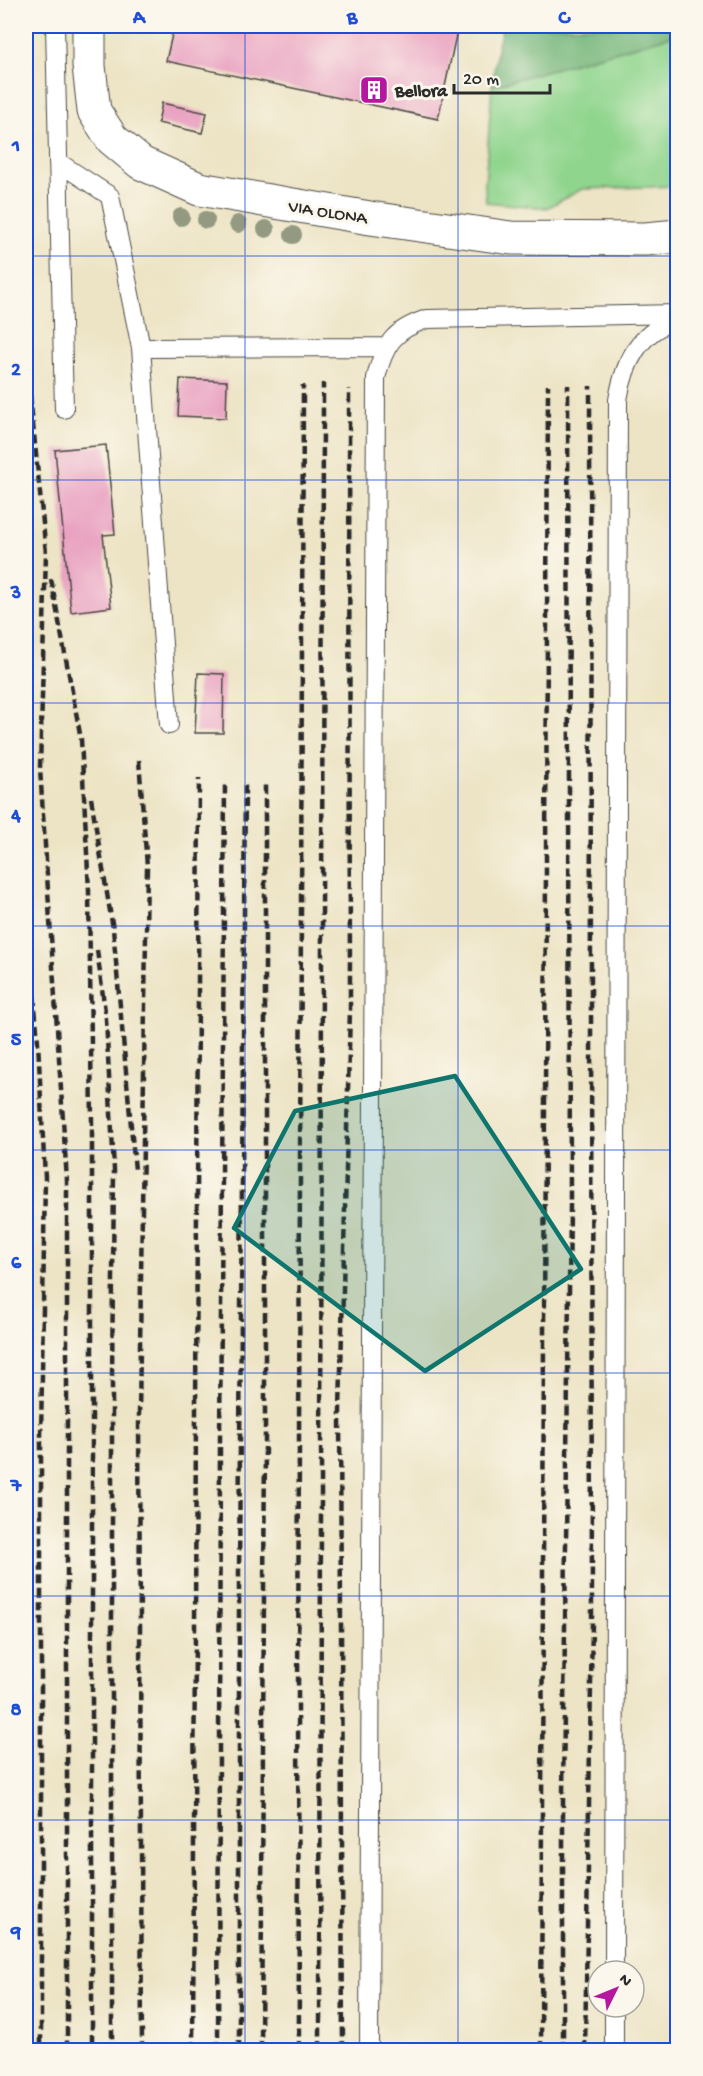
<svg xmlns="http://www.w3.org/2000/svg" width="703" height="2076" viewBox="0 0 703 2076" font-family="'Gochi Hand',sans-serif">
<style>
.green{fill:#90d58e;stroke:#5e805c;stroke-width:1.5}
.forest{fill:#74b679;stroke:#507052;stroke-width:1.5}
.building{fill:#e9a2c1}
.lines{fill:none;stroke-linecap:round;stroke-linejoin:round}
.lane-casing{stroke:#484742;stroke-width:20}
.street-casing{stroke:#484742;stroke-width:35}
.lane{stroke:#fff;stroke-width:18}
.street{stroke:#fff;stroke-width:33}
.rail{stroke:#2b2b2b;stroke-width:4.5;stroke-dasharray:9 4.5;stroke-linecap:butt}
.tree{fill:#939a81}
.marked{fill:#0f766e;fill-opacity:0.2;stroke:#0f766e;stroke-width:4.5;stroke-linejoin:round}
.grid{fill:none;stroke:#1d4ed8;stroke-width:1.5;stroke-opacity:0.55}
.labels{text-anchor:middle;stroke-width:6;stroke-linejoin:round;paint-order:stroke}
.poi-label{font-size:18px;font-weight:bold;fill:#2b2b2b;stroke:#fbf7ec;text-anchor:start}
.street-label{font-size:18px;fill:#2b2b2b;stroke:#fbf7ec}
.neatline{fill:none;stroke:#1d4ed8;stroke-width:2}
.grid-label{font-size:20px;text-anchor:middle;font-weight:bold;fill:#1d4ed8}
</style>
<rect width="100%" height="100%" fill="#fbf7ec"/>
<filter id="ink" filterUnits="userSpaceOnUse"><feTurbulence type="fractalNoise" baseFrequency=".0167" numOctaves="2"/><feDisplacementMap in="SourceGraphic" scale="12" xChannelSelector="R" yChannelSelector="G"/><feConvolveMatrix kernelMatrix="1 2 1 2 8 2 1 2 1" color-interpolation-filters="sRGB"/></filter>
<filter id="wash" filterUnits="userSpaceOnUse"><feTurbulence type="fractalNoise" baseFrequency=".008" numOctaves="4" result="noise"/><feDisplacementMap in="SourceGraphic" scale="24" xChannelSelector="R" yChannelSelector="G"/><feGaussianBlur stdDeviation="1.35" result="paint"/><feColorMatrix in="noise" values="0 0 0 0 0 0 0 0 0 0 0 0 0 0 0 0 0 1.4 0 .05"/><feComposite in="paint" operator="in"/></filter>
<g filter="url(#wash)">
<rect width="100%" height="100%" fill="#ede4c5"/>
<!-- green -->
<path class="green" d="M677 34V186L582 189 547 208 486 202 485 185 492 86Z"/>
<!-- forest -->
<path class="forest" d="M503 26H677L678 34 492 86 497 49Z"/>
<g id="blocks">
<!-- building -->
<path class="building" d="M174 26H458L438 119 166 61Z
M162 103 207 113 202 133 158 123Z
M180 379 227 381 226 418 178 416Z
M106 445 115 534 103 535 111 607 71 612 55 450Z
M198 673 224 674 223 733H195Z"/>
</g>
</g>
<g filter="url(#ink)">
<use href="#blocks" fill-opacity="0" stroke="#484742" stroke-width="1.5"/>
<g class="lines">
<!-- lane casing -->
<g class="lane-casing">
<path id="lane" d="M55 26 64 409
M58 162 110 196 141 348 169 725
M141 348 387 347
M614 1971 618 400C624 363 639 331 678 319
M369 2050 376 378C384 345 393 330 427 319L678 314
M614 2050V2007"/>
</g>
<!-- street casing -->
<g class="street-casing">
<path id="street" d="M89 26V66L94 111 112 139 141 163 199 189 370 218 511 238 645 239 678 236"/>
</g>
<!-- lane -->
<use href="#lane" class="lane"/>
<!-- street -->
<use href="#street" class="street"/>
<!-- rail -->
<path class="rail" d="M26 355 46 553 40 768 67 1181V2050
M51 579 81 739 89 891 92 1123V2050
M139 760 147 866 139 1416 142 2050
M91 798 113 929 135 1170
M26 902 38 1042 45 1177 41 1438V2050
M97 950 106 1019 114 1170 112 1380V2050
M26 1189V1277
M193 2050 199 778
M218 2050 220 1440 225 783
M239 2050V1574L245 784
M261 2050 265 1441V782
M299 2050 298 1697 303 385
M320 2050 323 383
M343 2050 340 1411 350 1009 349 389
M541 2050 548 385
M563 2050V1796L570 1206 568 385
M585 2050 592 1622 590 386"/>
</g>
<!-- trees -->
<g class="tree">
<circle cx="181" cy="217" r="9"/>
<circle cx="206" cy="220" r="9"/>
<circle cx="238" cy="224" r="9"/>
<circle cx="266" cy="229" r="9"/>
<circle cx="293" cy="235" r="9"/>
</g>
</g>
<!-- marked area -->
<path class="marked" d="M455 1076 581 1269 425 1371 234 1228 295 1111Z"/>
<!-- grid -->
<path class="grid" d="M245 26V2050M458 26V2050M26 256H678M26 480H678M26 703H678M26 926H678M26 1150H678M26 1373H678M26 1596H678M26 1820H678"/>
<!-- icons -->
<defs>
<g id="building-square" transform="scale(1.5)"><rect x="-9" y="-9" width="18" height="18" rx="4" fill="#b5179e" stroke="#fbf7ec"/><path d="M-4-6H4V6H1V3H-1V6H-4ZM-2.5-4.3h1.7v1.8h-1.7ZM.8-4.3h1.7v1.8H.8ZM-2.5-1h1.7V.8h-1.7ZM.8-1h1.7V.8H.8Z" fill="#fff"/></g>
</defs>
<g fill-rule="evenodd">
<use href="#building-square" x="374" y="90"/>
</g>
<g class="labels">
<!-- poi labels -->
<g class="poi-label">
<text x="395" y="96">Bellora</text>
</g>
<!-- street labels -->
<g class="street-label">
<text transform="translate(328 211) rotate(9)" y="6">VIA OLONA</text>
</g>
</g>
<!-- margin -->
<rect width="703" height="2076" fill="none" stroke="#fbf7ec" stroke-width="66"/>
<!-- north arrow -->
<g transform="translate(616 1989) rotate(47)"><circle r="28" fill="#fbf7ec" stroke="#a8a59f" stroke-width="1.5"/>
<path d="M0-4.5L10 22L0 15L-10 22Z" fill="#b5179e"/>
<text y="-9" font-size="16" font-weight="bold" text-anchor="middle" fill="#2b2b2b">N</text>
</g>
<!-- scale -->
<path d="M454 84v9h96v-9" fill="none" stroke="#2b2b2b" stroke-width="3"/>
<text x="463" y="84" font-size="18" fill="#2b2b2b" stroke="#fbf7ec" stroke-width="4.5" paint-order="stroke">20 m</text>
<rect x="33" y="33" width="637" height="2010" class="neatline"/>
<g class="grid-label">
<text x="139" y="23">A</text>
<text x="352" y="23">B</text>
<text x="564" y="23">C</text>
<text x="16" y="151">1</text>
<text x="16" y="375">2</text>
<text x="16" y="598">3</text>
<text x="16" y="821">4</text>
<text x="16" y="1045">5</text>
<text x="16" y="1268">6</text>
<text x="16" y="1491">7</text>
<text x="16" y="1715">8</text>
<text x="16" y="1938">9</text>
</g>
</svg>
